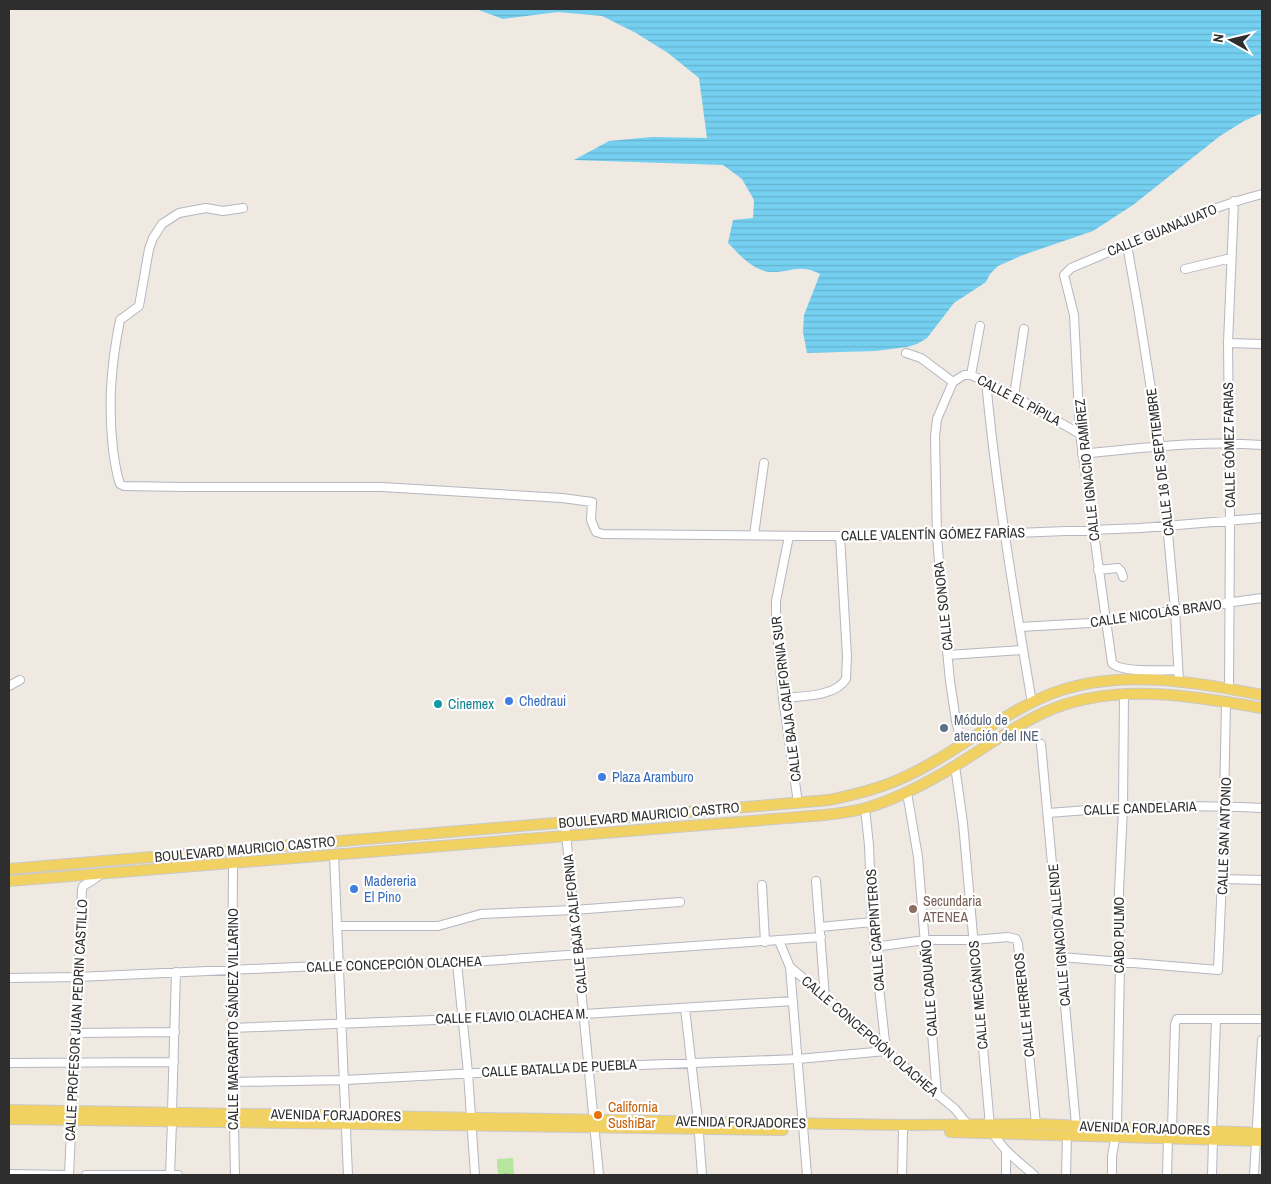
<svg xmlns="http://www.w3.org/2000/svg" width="1271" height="1184" viewBox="0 0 1271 1184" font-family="'Archivo Narrow',sans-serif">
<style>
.park{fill:url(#park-crowns)}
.water{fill:url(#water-rules)}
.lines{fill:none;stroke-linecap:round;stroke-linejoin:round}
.minor-casing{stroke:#b4b7c1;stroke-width:10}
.major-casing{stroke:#c9c9c9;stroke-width:12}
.minor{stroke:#fff;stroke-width:8}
.major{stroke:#f2d163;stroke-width:10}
.shop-dot{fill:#3f7fe0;stroke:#fff;stroke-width:2}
.culture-dot{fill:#0f9aa8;stroke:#fff;stroke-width:2}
.service-dot{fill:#5c6f8a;stroke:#fff;stroke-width:2}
.education-dot{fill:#8d6e63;stroke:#fff;stroke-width:2}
.food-dot{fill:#e8710a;stroke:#fff;stroke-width:2}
.labels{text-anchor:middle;stroke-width:4.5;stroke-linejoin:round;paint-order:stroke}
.street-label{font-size:14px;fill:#2e2e2e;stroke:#fff}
.shop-label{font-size:14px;fill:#366cbe;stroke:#fff;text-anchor:start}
.culture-label{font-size:14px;fill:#0d838f;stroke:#fff;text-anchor:start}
.service-label{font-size:14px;fill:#4e5e75;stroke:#fff;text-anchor:start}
.education-label{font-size:14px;fill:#785e54;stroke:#fff;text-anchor:start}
.food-label{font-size:14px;fill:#c56008;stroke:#fff;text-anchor:start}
</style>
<defs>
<pattern id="park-crowns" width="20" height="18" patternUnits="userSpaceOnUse" patternTransform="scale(1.25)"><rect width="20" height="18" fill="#b6e59e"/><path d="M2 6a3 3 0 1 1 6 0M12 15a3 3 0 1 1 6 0" fill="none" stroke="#9dc588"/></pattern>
<pattern id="water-rules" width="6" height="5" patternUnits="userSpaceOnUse" patternTransform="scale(1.25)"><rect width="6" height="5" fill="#75cff0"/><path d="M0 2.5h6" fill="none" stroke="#66b2ce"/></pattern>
</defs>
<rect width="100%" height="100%" fill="#efe9e1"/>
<!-- park -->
<path class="park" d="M513 1158 514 1175H498L497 1159Z"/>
<!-- water -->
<path class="water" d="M476 9H1262V113L1244 121 1220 136 1133 205 1093 231 1023 255 998 266 990 274 986 282 954 303 927 338 917 344 907 347 875 351 807 353 803 332 804 315 820 274C798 263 791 273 770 272 752 270 739 254 728 243L733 220 753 218 754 200 742 179 723 165 574 160 609 141 652 137 707 138 699 78 668 53 636 33 602 16 558 12 503 19Z"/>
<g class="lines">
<!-- minor casing -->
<g class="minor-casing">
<path id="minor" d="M243 208 223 211 206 208 179 213 162 224 153 238 149 249 139 306 120 320C111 365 108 404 113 450 115 462 116 473 120 484L124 486 184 487H382L562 498 592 502 591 520 596 532 603 534 813 536H937L1141 528 1262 518
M1127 245 1138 307 1160 446 1175 610 1179 681
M1185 269 1231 258
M1228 343 1262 344
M906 353 921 358 953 382
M971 375 980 326
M986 381C996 489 1014 596 1032 703
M1014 396 1024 329
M1082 454C1143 448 1202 440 1262 445
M754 535 764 463
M789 536 776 601V622L783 698 798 803
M1098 570 1118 568 1121 571 1123 577
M1020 627 1107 622 1175 610 1262 598
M948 655 1023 650
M1178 670C1164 670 1121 673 1112 663L1080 434 1074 315 1064 275 1071 268C1134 242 1196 211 1262 194
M9 686 20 680
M1229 689 1230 520 1228 343 1234 201
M783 698C802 696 835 697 846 679L847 656 840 536
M962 743 956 721 950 681 942 599 937 536 935 436 937 419 953 382 964 375H971L1014 396 1080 434
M1041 744 1076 1125
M955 766 963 823 990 1126C998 1147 1018 1161 1034 1175
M907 793 918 857 937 1095
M1048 813C1119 807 1190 804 1262 808
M565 823 599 1175
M334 855 348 1175
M233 864 232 1028 235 1175
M1222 879 1262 880
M816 881 825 998
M762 885 765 942
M337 926H438L481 914 574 910 680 902
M820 927 872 922
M779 941 790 967 857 1023 886 1051 955 1109 969 1126
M874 947 925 940H973L1008 937 1016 939 1018 944 1036 1124
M1061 957 1218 970 1223 856 1226 702
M457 963 468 1073 475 1175
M790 967 807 1175
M9 978 78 977 339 965 457 963 821 937
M685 1008 698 1121 702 1175
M232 1028 584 1014 793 1001
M75 1033 175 1032
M9 1063 174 1062
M233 1082 345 1080 589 1067 798 1059 886 1051 872 922 869 845 865 809
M172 1112 176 972
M1172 1129 1175 1024 1177 1019H1262
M1212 1131 1216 1019
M1006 1151V1175
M9 1174 66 1175
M69 1175 82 889 83 886 93 880 100 875
M86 1175H178
M170 1175 172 1122
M902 1175 903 1131
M1066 1175 1067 1136
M1112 1175V1156L1117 1127 1120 962 1119 891 1123 808 1124 694
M1167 1175 1168 1139
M1212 1175 1213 1140
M1254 1175 1262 1040"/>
</g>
<!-- major casing -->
<g class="major-casing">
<path id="major" d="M9 869 829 800C853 795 875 790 898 780 952 757 997 715 1053 693 1120 668 1194 682 1262 695
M9 881 825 815C839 813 853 812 866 808 897 799 927 783 955 766 984 748 1011 728 1043 713 1112 681 1190 696 1262 708
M9 1110 903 1125 1036 1124 1262 1133
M9 1119C267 1124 525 1127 783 1130
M950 1132 1262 1141"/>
</g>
<!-- minor -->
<use href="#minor" class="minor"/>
<!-- major -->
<use href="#major" class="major"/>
</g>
<!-- markers -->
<g class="shop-dot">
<circle cx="509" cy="701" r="5"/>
<circle cx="602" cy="777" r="5"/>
<circle cx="354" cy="889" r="5"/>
</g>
<circle class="culture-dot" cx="438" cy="704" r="5"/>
<circle class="service-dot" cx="944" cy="728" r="5"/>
<circle class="education-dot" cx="913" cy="909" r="5"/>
<circle class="food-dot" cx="598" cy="1115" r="5"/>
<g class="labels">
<!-- street labels -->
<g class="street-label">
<text transform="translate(1162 230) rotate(-22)" y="5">CALLE GUANAJUATO</text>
<text transform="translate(1019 400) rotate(28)" y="5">CALLE EL PÍPILA</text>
<text transform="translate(1229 445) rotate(-91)" y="5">CALLE GÓMEZ FARIAS</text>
<text transform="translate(1160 462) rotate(-97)" y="5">CALLE 16 DE SEPTIEMBRE</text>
<text transform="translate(1087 470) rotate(-96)" y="5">CALLE IGNACIO RAMÍREZ</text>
<text transform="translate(933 534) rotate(-1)" y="5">CALLE VALENTÍN GÓMEZ FARÍAS</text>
<text transform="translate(943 606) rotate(-96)" y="5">CALLE SONORA</text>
<text transform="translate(1156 613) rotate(-8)" y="5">CALLE NICOLÁS BRAVO</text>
<text transform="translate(786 699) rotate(-97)" y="5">CALLE BAJA CALIFORNIA SUR</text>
<text transform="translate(1140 808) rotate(-2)" y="5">CALLE CANDELARIA</text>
<text transform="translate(649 815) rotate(-5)" y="5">BOULEVARD MAURICIO CASTRO</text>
<text transform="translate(1224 836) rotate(-88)" y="5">CALLE SAN ANTONIO</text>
<text transform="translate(245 849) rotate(-5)" y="5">BOULEVARD MAURICIO CASTRO</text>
<text transform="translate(575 924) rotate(-96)" y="5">CALLE BAJA CALIFORNIA</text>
<text transform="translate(875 930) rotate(-94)" y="5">CALLE CARPINTEROS</text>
<text transform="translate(1059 935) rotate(-95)" y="5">CALLE IGNACIO ALLENDE</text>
<text transform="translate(1119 935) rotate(-90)" y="5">CABO PULMO</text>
<text transform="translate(394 964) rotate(-2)" y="5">CALLE CONCEPCIÓN OLACHEA</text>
<text transform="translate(929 988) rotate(-94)" y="5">CALLE CADUAÑO</text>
<text transform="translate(978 995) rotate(-95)" y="5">CALLE MECÁNICOS</text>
<text transform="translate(1024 1005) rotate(-96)" y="5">CALLE HERREROS</text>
<text transform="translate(512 1016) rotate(-2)" y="5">CALLE FLAVIO OLACHEA M.</text>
<text transform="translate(233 1019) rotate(-90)" y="5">CALLE MARGARITO SÁNDEZ VILLARINO</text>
<text transform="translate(76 1020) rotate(-87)" y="5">CALLE PROFESOR JUAN PEDRIN CASTILLO</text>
<text transform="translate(870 1036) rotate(41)" y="5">CALLE CONCEPCIÓN OLACHEA</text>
<text transform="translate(559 1068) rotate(-3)" y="5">CALLE BATALLA DE PUEBLA</text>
<text transform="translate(336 1115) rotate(1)" y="5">AVENIDA FORJADORES</text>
<text transform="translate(741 1122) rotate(1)" y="5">AVENIDA FORJADORES</text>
<text transform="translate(1145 1128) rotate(2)" y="5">AVENIDA FORJADORES</text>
</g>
<!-- shop labels -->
<g class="shop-label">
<text x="519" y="706">Chedraui</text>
<text x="612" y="782">Plaza Aramburo</text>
<text x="364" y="886">Madereria<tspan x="364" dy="16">El Pino</tspan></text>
</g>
<!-- culture labels -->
<g class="culture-label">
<text x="448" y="709">Cinemex</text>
</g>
<!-- service labels -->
<g class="service-label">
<text x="954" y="725">Módulo de<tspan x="954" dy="16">atención del INE</tspan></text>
</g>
<!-- education labels -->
<g class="education-label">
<text x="923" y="906">Secundaria<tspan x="923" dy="16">ATENEA</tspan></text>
</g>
<!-- food labels -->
<g class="food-label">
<text x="608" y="1112">California<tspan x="608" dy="16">SushiBar</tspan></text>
</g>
</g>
<!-- border -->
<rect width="1271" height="1184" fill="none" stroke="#2e2e2e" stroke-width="20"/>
<!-- north arrow -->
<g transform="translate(1231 40) rotate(278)" stroke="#ffffff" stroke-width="4" paint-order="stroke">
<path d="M0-4L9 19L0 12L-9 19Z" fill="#2e2e2e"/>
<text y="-8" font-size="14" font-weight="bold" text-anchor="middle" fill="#2e2e2e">N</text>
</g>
</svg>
